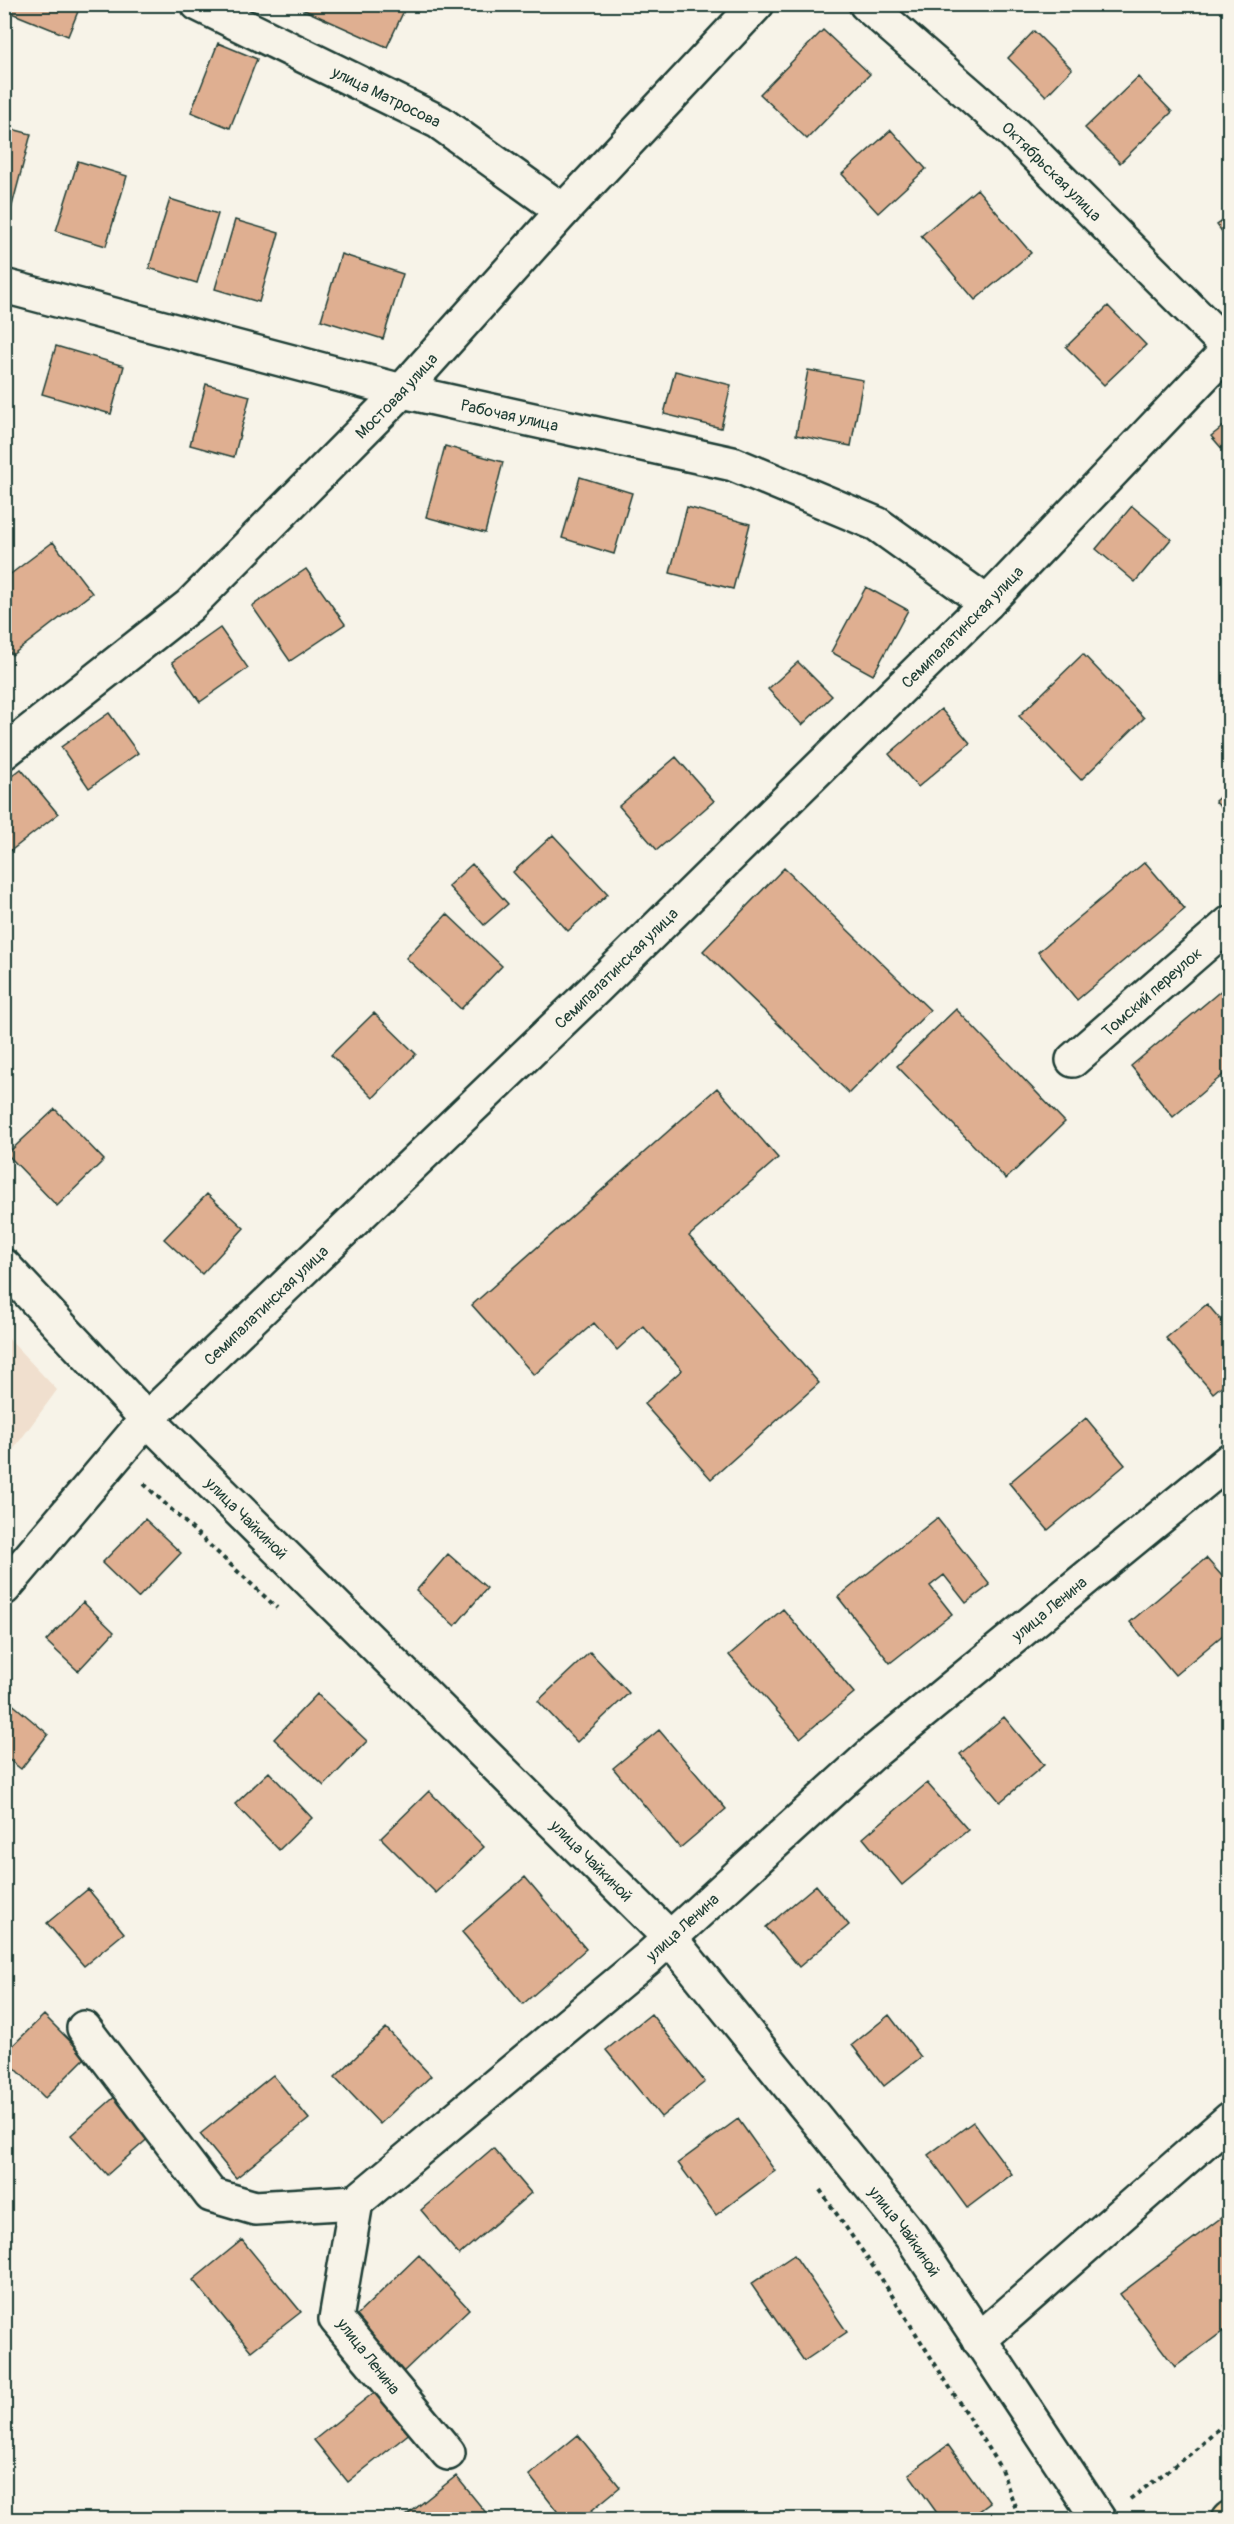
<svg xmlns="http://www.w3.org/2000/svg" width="1234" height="2524" viewBox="0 0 1234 2524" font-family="Pangolin,sans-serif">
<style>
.built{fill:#f0dfce}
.building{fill:#dfaf91;stroke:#1f3d34;stroke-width:1.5}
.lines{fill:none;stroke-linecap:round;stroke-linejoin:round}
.minor-casing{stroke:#1f3d34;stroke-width:38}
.major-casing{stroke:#1f3d34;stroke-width:38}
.path{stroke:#1f3d34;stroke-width:4;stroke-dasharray:4.5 4.5;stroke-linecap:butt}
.minor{stroke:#f7f3e8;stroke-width:33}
.major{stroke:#fcdcac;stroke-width:33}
.labels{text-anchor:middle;stroke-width:5;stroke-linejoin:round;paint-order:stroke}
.street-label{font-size:16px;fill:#1f3d34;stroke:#f7f3e8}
</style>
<rect width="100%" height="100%" fill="#f7f3e8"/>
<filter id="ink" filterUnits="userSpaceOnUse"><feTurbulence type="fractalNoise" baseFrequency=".0167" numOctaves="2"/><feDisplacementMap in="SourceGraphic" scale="12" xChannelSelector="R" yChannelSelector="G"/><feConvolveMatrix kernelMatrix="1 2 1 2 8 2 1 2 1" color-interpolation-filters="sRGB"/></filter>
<g filter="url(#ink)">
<!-- built -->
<path class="built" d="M5 1335 57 1390 5 1461Z"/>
<!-- building -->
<path class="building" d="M12 4H81L68 36 9 12Z
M304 4H407L387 47 302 9Z
M823 30 870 74 807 139 760 94Z
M1034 31 1072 69 1046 96 1008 58Z
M218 43 257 59 230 128 191 112Z
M1138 77 1172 112 1120 163 1085 128Z
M4 127 31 134 8 221 4 220Z
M891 130 926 169 878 213 842 174Z
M78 161 127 176 106 246 56 231Z
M977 189 1031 253 975 300 921 236Z
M170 199 218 214 197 283 149 268Z
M1230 216V242L1217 225Z
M235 220 279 233 259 302 215 289Z
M341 254 403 274 383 339 321 320Z
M1108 306 1146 345 1104 385 1066 347Z
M56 346 124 366 111 414 42 394Z
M808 370 863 380 851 446 796 435Z
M675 371 731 385 721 428 664 414Z
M206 384 250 396 234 457 190 445Z
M1230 421V458L1211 436Z
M445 446 503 462 485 533 426 517Z
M580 477 632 493 614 554 562 538Z
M1132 506 1171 539 1135 582 1096 549Z
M687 507 750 524 733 589 670 573Z
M53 542 92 593 12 655 4 645V579Z
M306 569 345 624 290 661 252 606Z
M866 587 908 610 873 675 831 652Z
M220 628 248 668 200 702 172 662Z
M1083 654 1144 718 1081 780 1019 716Z
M798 662 832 696 802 725 768 689Z
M941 709 970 743 918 787 889 754Z
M109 713 138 753 89 788 61 747Z
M676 757 714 801 657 850 619 806Z
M21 769 58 814 4 856V782Z
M1230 788V818L1215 801Z
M553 835 608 894 568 931 513 872Z
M1145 862 1185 909 1077 1000 1038 952Z
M472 864 508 904 484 925 448 886Z
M784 868 930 1010 849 1093 703 951Z
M447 914 502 966 461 1009 406 958Z
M1230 983V1069L1173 1117 1131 1066Z
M956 1009 1065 1122 1006 1179 897 1066Z
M374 1013 416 1054 373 1098 331 1055Z
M717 1088 778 1158 689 1236 819 1383 711 1479 644 1404 682 1370 643 1326 617 1350 594 1323 534 1375 472 1305Z
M55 1109 104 1160 57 1206 7 1154Z
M207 1194 244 1228 202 1274 164 1239Z
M1207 1304 1230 1331V1379L1213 1393 1166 1338Z
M1086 1418 1125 1465 1048 1530 1009 1483Z
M937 1518 990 1585 966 1603 944 1575 930 1586 952 1614 890 1663 838 1597Z
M145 1519 181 1553 138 1598 102 1563Z
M448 1554 487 1588 455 1626 416 1591Z
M1206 1558 1230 1585V1629L1175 1675 1130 1622Z
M83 1602 114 1632 78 1671 46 1641Z
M783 1609 854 1693 800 1738 729 1655Z
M590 1652 629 1693 577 1742 538 1701Z
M317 1694 367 1741 324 1786 274 1739Z
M10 1702 48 1734 21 1769 4 1756V1708Z
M1004 1717 1044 1765 1000 1802 960 1754Z
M659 1730 726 1809 680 1848 613 1768Z
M269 1772 312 1818 279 1850 235 1804Z
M927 1783 968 1830 902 1885 863 1838Z
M429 1791 484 1847 436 1893 381 1838Z
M525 1877 586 1949 523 2004 462 1932Z
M816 1885 849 1925 799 1967 766 1927Z
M88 1889 124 1933 84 1966 47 1923Z
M651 2014 705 2082 661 2117 606 2050Z
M44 2015 86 2057 45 2098 4 2057V2054Z
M889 2015 921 2057 884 2086 852 2045Z
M386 2028 431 2076 380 2124 335 2077Z
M273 2075 309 2119 236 2178 200 2134Z
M118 2094 153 2134 107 2175 71 2135Z
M738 2119 775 2171 716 2215 678 2163Z
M973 2122 1012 2174 967 2208 928 2155Z
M493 2148 531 2193 459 2255 421 2210Z
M1230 2211V2326L1175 2367 1120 2294Z
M242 2240 301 2312 251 2351 193 2280Z
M419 2255 469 2309 403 2372 353 2319Z
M794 2255 847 2332 804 2361 751 2284Z
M382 2386 416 2428 348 2482 314 2440Z
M578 2435 620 2487 580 2520H564L529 2475Z
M948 2445 990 2503 967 2520H942L909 2474Z
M456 2476 492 2520H407L405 2517Z"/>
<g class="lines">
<!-- minor casing -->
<g class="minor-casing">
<g id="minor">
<path id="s1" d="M198 4 439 122 563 211"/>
<path id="s2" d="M866 4 1014 133 1229 348"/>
<path id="s3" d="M4 286 402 391 733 464 877 524 987 603"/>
<path id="s4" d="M4 752 189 606 402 391 563 211 757 4"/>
<path id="s5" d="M1073 1060 1230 923"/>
<path id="s6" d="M4 1266 147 1419 669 1937 911 2236 1099 2520"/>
<path id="s7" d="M4 1588 147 1419 596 988 987 603 1230 348"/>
<path d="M84 2028 211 2195 255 2208 356 2202"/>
<path d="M979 2340 1230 2119"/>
<path id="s8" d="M448 2453 336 2319 356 2202 648 1958 874 1752 1230 1460"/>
</g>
</g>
<!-- major casing -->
<g class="major-casing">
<path id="major" d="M1228 2520 1230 2518"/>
</g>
<!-- path -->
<path class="path" d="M144 1484 277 1608
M820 2190 881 2278 1001 2469 1020 2520
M1130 2499 1198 2448 1230 2418"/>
<!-- minor -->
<use href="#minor" class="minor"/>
<!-- major -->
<use href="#major" class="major"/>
</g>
</g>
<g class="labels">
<!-- street labels -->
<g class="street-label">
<text dy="6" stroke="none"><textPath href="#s1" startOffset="210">улица Матросова</textPath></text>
<text dy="6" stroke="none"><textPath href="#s2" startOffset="250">Октябрьская улица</textPath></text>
<text dy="6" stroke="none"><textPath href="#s4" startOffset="531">Мостовая улица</textPath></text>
<text dy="6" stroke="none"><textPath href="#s3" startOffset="522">Рабочая улица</textPath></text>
<text dy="6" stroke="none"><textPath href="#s7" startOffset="1358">Семипалатинская улица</textPath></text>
<text dy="6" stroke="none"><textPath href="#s7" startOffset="872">Семипалатинская улица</textPath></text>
<text dy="6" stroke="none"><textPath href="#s5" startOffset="104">Томский переулок</textPath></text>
<text dy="6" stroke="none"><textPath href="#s7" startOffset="386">Семипалатинская улица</textPath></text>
<text dy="6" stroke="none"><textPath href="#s6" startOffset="350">улица Чайкиной</textPath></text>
<text dy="6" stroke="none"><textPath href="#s8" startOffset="1206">улица Ленина</textPath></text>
<text dy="6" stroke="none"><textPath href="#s6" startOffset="836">улица Чайкиной</textPath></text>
<text dy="6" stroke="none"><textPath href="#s8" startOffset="720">улица Ленина</textPath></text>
<text dy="6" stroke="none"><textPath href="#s6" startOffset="1322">улица Чайкиной</textPath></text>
<text transform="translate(369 2356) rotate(52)" y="6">улица Ленина</text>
</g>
</g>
<!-- margin -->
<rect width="1234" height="2524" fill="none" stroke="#f7f3e8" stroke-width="24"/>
<rect x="12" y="12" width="1210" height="2500" fill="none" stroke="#1f3d34" stroke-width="2" filter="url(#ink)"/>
</svg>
